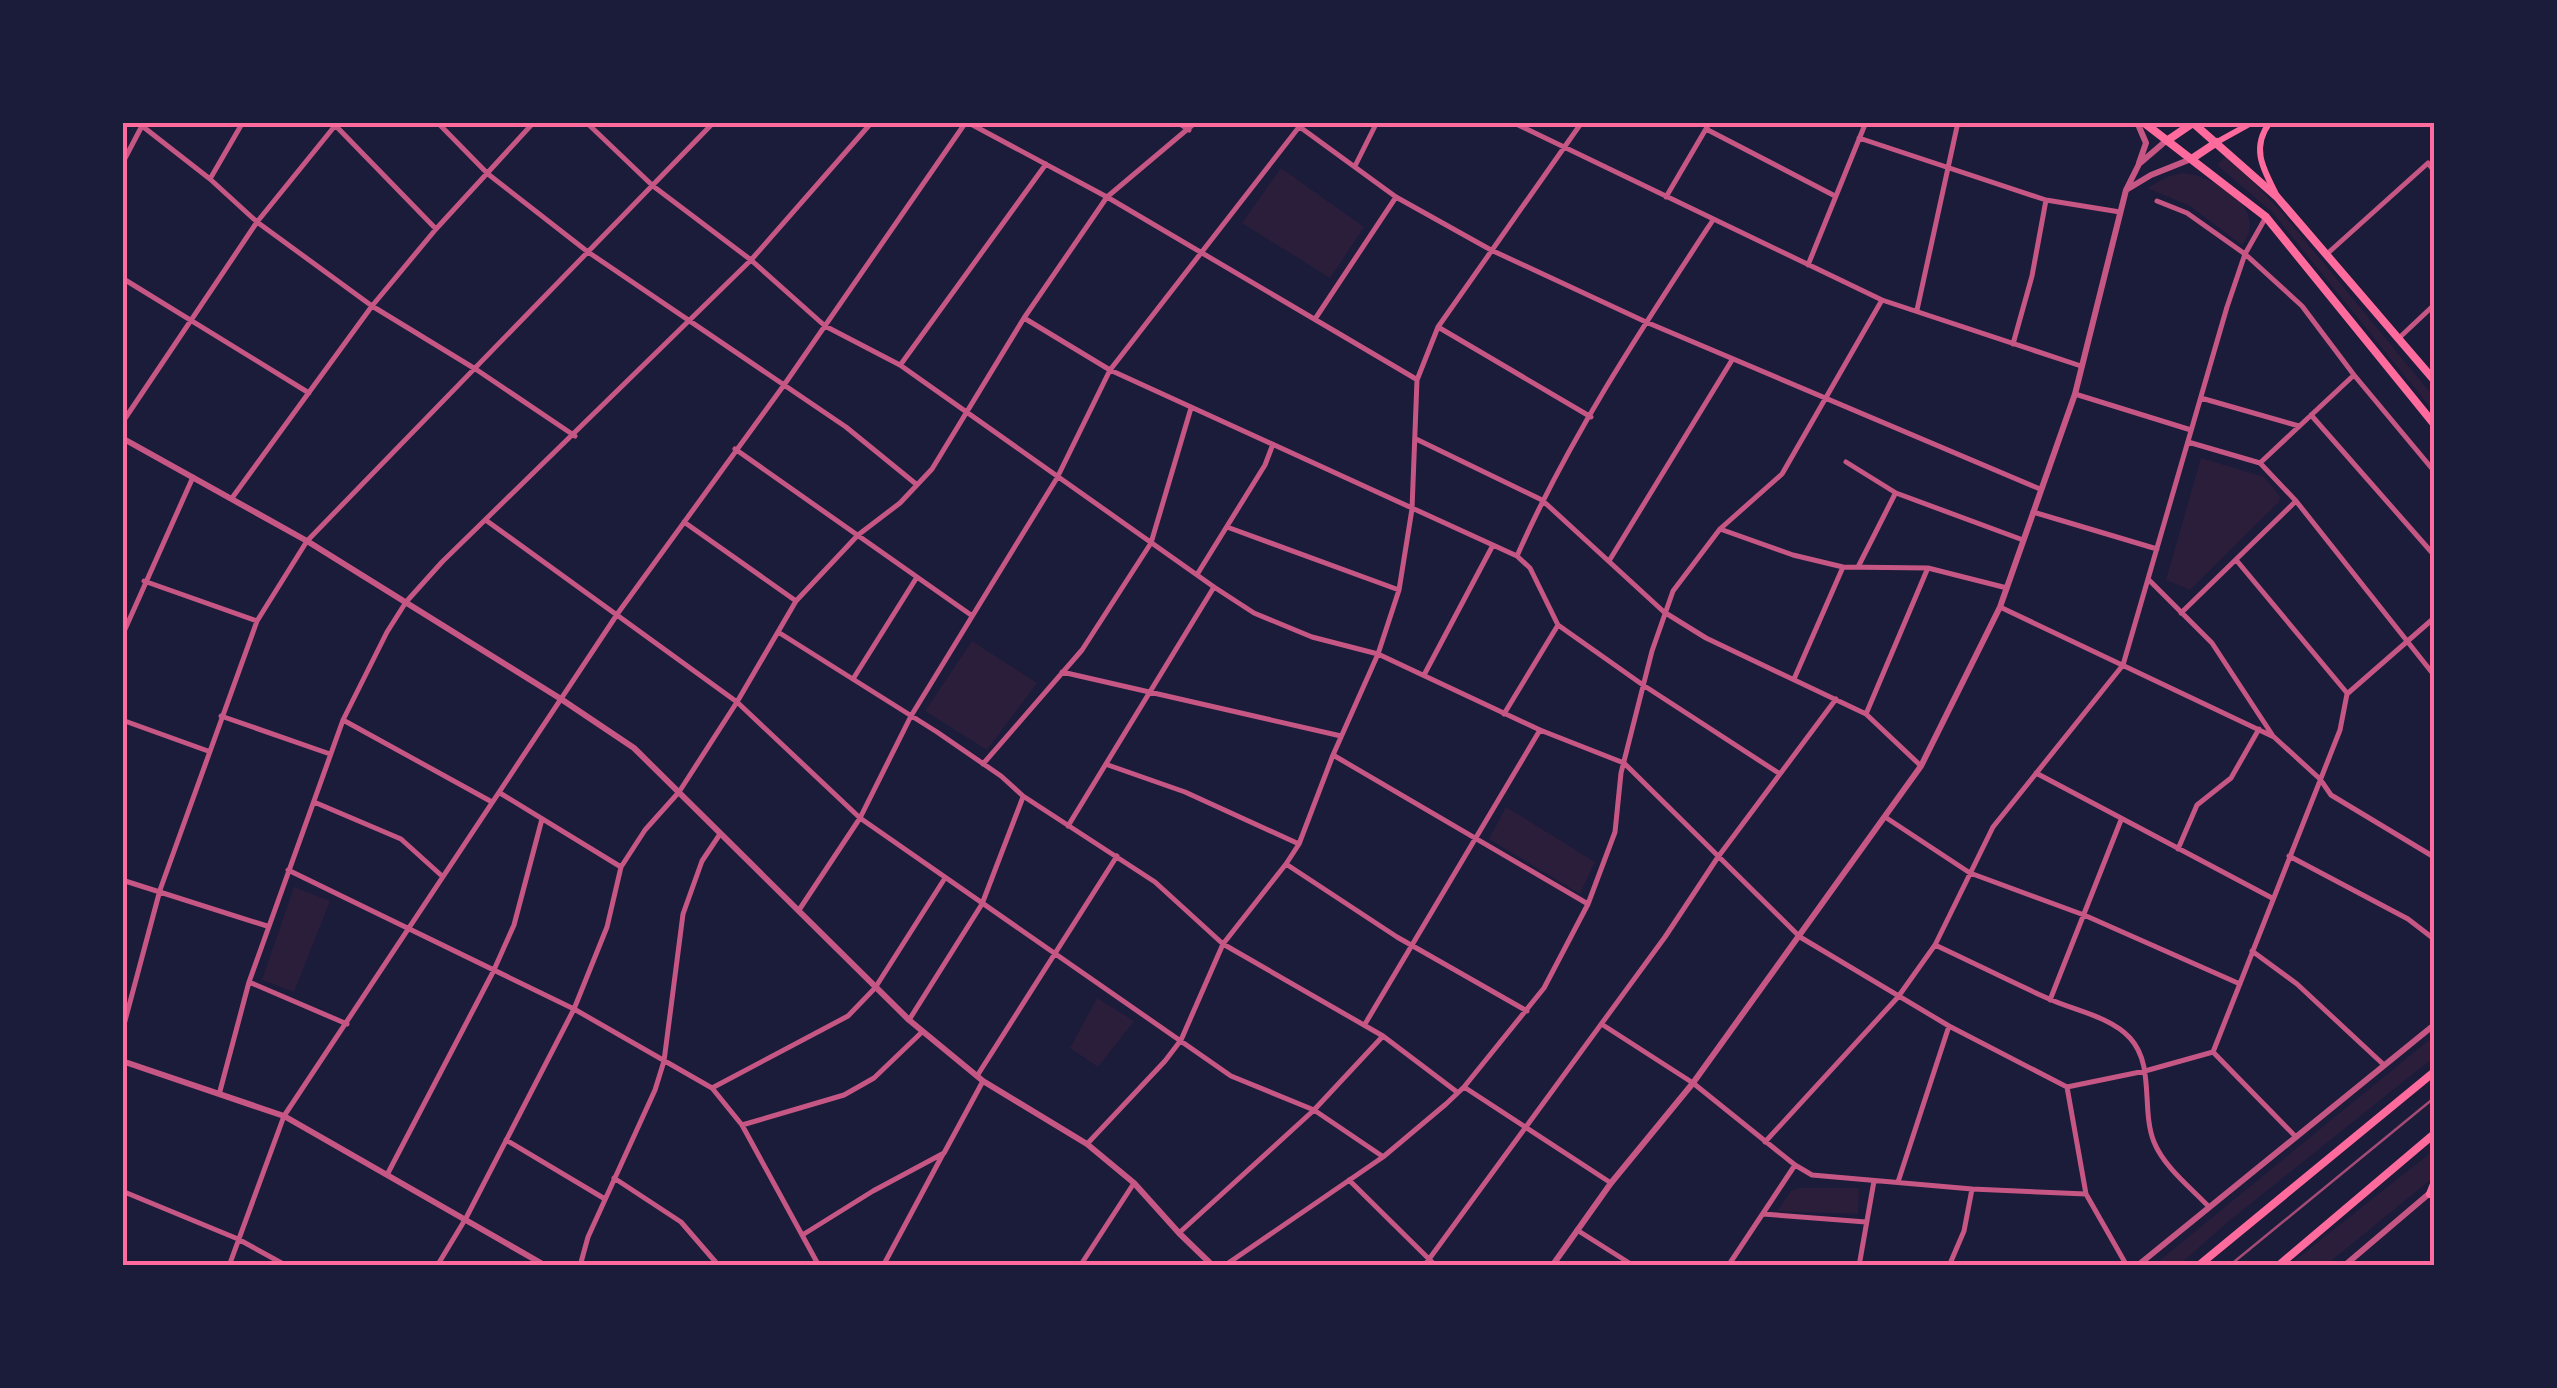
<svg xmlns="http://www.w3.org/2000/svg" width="2557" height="1388" viewBox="0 0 2557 1388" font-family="Overpass,sans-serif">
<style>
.green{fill:#2a1e3b}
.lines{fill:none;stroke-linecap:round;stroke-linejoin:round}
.minor{stroke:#c65784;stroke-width:5}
.tertiary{stroke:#c65784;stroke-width:6}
.secondary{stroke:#ff6b9d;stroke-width:6}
.primary{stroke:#ff6b9d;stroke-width:8}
.trunk{stroke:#ff6b9d;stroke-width:8}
.tram{stroke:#a44b75;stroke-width:2.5}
.neatline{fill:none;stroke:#ff6b9d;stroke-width:4}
</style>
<rect width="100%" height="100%" fill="#1b1b3a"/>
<!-- green -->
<path class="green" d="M2227 155 2279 209 2434 397V412L2272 212 2217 165Z
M1281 168 1364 227 1330 278 1242 223Z
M2182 173C2214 175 2271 209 2242 245L2190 206 2147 188 2169 176Z
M2201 458 2264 477 2280 496 2279 502 2190 590 2166 580Z
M972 641 1037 683 987 750 925 711Z
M1506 807 1595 862 1580 894 1489 839Z
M294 887 330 901 294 992 262 980Z
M1097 998 1134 1021 1098 1067 1070 1048Z
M2434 1036V1057L2229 1221 2179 1265H2154Z
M2434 1150V1177L2326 1265H2289Z
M1799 1188H1859L1858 1214 1777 1211 1791 1191Z"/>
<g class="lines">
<!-- minor -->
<path class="minor" d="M137 122 210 179 257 222 372 306 477 370 575 436
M332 122 436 229
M437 122 488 174 588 252 846 427 916 484
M586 122 653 186 751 260 825 326 900 365 1214 587 1254 613 1312 637 1378 654 1540 730 1624 763 1800 937 1949 1026 2067 1087 2086 1194 2127 1266
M967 122 1107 197 1416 379
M1177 122 1189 130
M1293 122 1396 197 1491 250 1646 322 2040 489
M1512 122 1882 300 2081 366
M1706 129 1835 196
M1859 138 2046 200 2120 212
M122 164 144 122
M1355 166 1377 122
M210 179 243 122
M1666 197 1710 122
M2157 201 2187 213 2245 254 2302 306 2354 375 2434 471
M2328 253 2428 163 2434 171
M1808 265 1866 122
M122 278 309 393
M1917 310 1958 122
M1024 318 1110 370 1517 556 1530 568 1558 625 1643 685 1780 774
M1315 319 1396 197
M1438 327 1591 417
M2399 338 2434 305
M2013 344 2032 276 2046 200
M901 364 1046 164
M2075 394 2191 430
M2201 398 2299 426
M2311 415 2434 555
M122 423 257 222 338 122
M1416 439 1542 500 1664 612 1706 638 1866 714 1921 766
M2188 442 2260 463 2296 501 2434 675
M735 449 971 615
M1846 462 1896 493 2023 540
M2260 463 2354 375
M232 498 372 306 436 229 534 122
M2033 512 2157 549
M487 521 737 702 860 818 1231 1076 1314 1110 1382 1156
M684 522 796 601
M1227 527 1399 590
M1720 529 1793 555 1843 567 1928 568 2007 588
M1517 556C1569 438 1642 328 1713 220
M1609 561 1732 360
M2237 561 2347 693
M1858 567 1895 494
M1198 573 1265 465 1273 444
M2148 579 2212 643 2273 736
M144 581 257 621
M2000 607 2274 737 2320 779 2331 795 2434 857
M2181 613 2296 501
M778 632 937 732 1001 776 1023 796 1155 882 1223 944 1383 1036 1457 1092
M122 636 193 477
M1062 672 1341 736
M1424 675 1493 545
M853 679 917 577
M1794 679 1843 567
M1504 714 1558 625
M1866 714 1927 570
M221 716 330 754
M122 720 208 751
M343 720 492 802
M1333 755 1588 904
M983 764 1082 650 1151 543 1191 408
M1108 765 1185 792 1299 844
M2036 773 2272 898
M500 793 621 867
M314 802 401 839 442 876
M1885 817 1970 873 2084 915 2240 984
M1068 826 1214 587
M2178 849 2197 805 2231 778 2259 729
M2289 856 2408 919 2434 939
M1286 864 1397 937 1527 1011
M288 870 574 1009 712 1088 742 1125 819 1266
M122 880 267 926
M799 910 860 818 911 716 1057 478 1110 370 1299 127
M1935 945C1972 962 2009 981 2047 998 2072 1010 2110 1016 2130 1038 2155 1065 2141 1110 2154 1142 2164 1167 2191 1188 2209 1207
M2252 951 2297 984 2384 1065
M249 982 347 1024
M2050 1000 2121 820
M909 1020 982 904 1023 797
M1365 1024 1540 730
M1603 1025 1693 1083 1795 1165 1812 1175 1972 1189 2086 1194
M122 1032 160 890 257 621 307 541 714 122
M2213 1052 2296 1137
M977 1076 1117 856
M1464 1087 1611 1183
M2067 1087 2145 1071 2213 1052 2340 730 2347 694 2434 618
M712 1088 848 1016 875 988 945 878
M220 1091 249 982 343 720 387 632 406 602 442 562 751 260 872 122
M742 1125 844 1095 874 1078 922 1032
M506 1140 605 1199
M1765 1142 1898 997 1935 945 1993 827 2123 665 2227 307 2245 254 2266 217
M1087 1144 1165 1061 1181 1040 1223 944 1286 864 1299 844 1333 755 1378 654 1399 590 1412 509 1417 380 1438 327 1582 122
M388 1173 493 972 514 925 542 819
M614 1178 681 1222 719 1266
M1349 1180 1436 1266
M1898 1182 1949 1026
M122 1191 238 1239 287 1266
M1763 1214 1866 1222
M1577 1230 1634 1266
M1179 1233 1314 1110 1383 1036
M804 1234 873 1191 944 1153 983 1081
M229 1266 284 1116 618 613 784 385 966 122
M437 1266 466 1218 574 1009 607 927 621 867 645 830 679 792 737 702 796 601 858 535 900 503 932 469 1024 318 1107 197 1196 122
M580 1266 588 1237 655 1090 664 1061 683 914 702 861 720 834
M883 1266 943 1154
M1080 1266 1134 1183
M1224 1266 1383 1157 1446 1104 1464 1087 1544 988 1588 904 1615 832 1621 773 1652 651 1673 591 1720 529 1782 474 1882 300
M1424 1266 1665 937 1718 857 1836 699
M1728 1266 1795 1165
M1859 1266 1874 1181
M1949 1266 1964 1231 1972 1189"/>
<!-- tertiary -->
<path class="tertiary" d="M2137 122 2146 143 2139 163
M2167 140 2139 164 2126 190 2151 175 2191 159
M122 438 307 541 561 699 634 748 909 1020 983 1081 1087 1144 1134 1183 1179 1233 1213 1266
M122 1061 284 1116 546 1266
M1552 1266 1611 1183 1693 1083 1921 766 2000 607 2075 394 2126 190
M2137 1266 2434 1025
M2344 1266 2431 1192"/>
<!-- secondary -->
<path class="secondary" d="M2270 122C2250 149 2264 170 2277 196
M2217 142 2253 122"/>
<!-- primary -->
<path class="primary" d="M2143 122 2266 217 2434 424
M2192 122 2277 197 2434 380
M2168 140 2193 123
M2193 158 2217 142"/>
<!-- trunk -->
<path class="trunk" d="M2430 1194 2434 1184
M2198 1266 2434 1072
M2278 1266 2434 1134"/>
<!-- tram -->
<path class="tram" d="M2229 1266 2434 1098"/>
</g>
<!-- border -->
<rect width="2557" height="1388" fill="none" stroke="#1b1b3a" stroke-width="250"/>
<rect x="125" y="125" width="2307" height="1138" class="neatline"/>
</svg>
